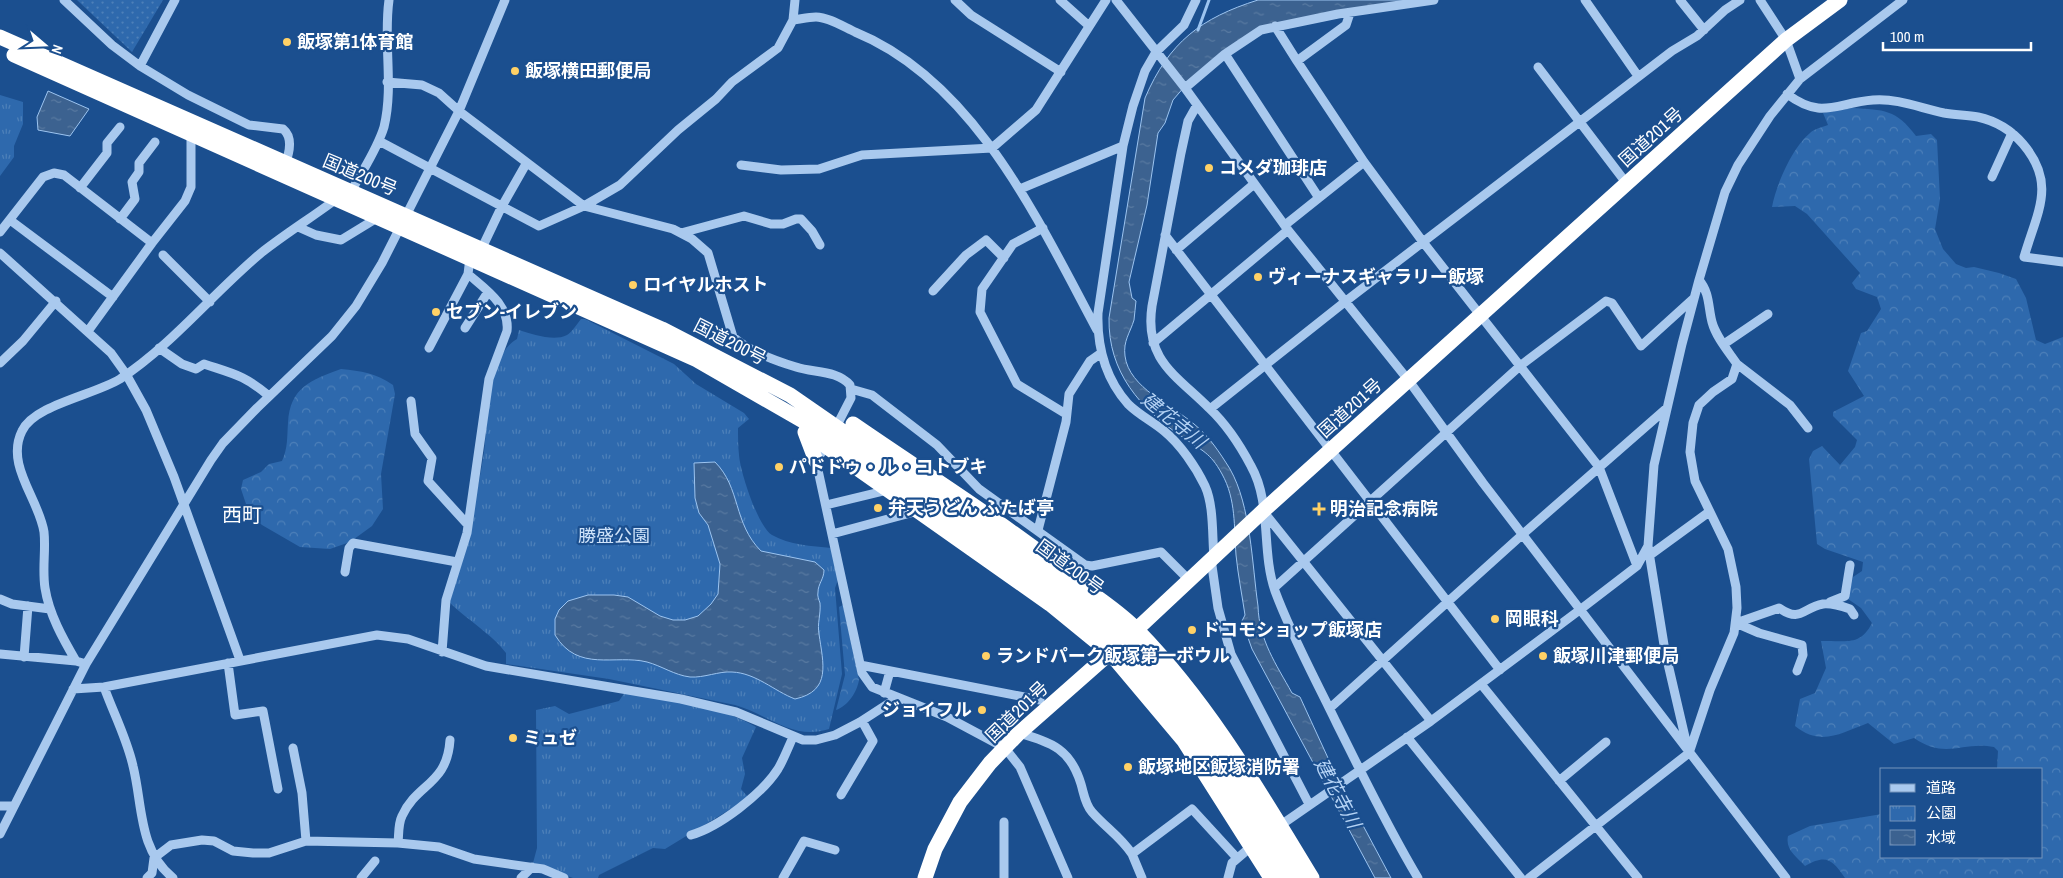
<svg xmlns="http://www.w3.org/2000/svg" width="2063" height="878" viewBox="0 0 2063 878" font-family="'Archivo Narrow','Noto Sans JP',sans-serif">
<style>
.grass{fill:url(#grass-dots)}
.forest{fill:url(#forest-crowns)}
.park{fill:url(#park-tufts)}
.water{fill:url(#water-ripples);stroke:#9cc4f0}
.lines{fill:none;stroke-linecap:round;stroke-linejoin:round}
.stream{stroke:#9cc4f0;stroke-width:3}
.minor{stroke:#a9c9ee;stroke-width:9}
.highway{stroke:#fff;stroke-width:15}
.highway-bridge{stroke:#fff;stroke-width:15}
.poi-dot{fill:#ffd166;stroke:#1b4f8f;stroke-width:2}
.labels{text-anchor:middle;stroke-width:4.5;stroke-linejoin:round;paint-order:stroke}
.poi-label{font-size:18px;font-weight:bold;fill:#fff;stroke:#1b4f8f;text-anchor:start}
.street-label{font-size:18px;fill:#fff;stroke:#1b4f8f}
.park-label{font-size:18px;fill:#cfe3fa;stroke:#1b4f8f}
.water-label{font-size:19px;font-style:italic;fill:#b5d3f5;stroke:#1b4f8f}
.quarter-label{font-size:20px;fill:#fff;stroke:#1b4f8f}
</style>
<defs>
<pattern id="grass-dots" width="8" height="8" patternUnits="userSpaceOnUse" patternTransform="scale(1.25)"><rect width="8" height="8" fill="#2e69ad"/><path d="M2 2h.1M6 6h.1" fill="none" stroke="#4d80b9" stroke-width="1.8" stroke-linecap="round"/></pattern>
<pattern id="forest-crowns" width="20" height="18" patternUnits="userSpaceOnUse" patternTransform="scale(1.25)"><rect width="20" height="18" fill="#2e69ad"/><path d="M2 6a3 3 0 1 1 6 0M12 15a3 3 0 1 1 6 0" fill="none" stroke="#4d80b9"/></pattern>
<pattern id="park-tufts" width="24" height="20" patternUnits="userSpaceOnUse" patternTransform="scale(1.25)"><rect width="24" height="20" fill="#2e69ad"/><path d="M3 7l-1-3M5 7V3M7 7l1-3M15 17l-1-3M17 17v-4M19 17l1-3" fill="none" stroke="#4d80b9"/></pattern>
<pattern id="water-ripples" width="26" height="14" patternUnits="userSpaceOnUse" patternTransform="scale(1.25)"><rect width="26" height="14" fill="#3c6290"/><path d="M2 4q2-2 4 0t4 0M15 11q2-2 4 0t4 0" fill="none" stroke="#597aa1"/></pattern>
</defs>
<rect width="100%" height="100%" fill="#1b4f8f"/>
<!-- grass -->
<path class="grass" d="M77 0H163L132 52Z"/>
<!-- forest -->
<path class="forest" d="M1852 108C1884 110 1896 109 1916 136L1931 134 1937 140 1940 199 1935 229 1943 249 1956 264 1966 268 1974 267 1999 273 2016 279 2026 298 2036 340 2045 344 2063 337V878H1845C1832 859 1826 854 1805 866 1797 857 1785 850 1788 836L1810 826 1882 814V857H2042V769H1997L1998 751 1994 747C1962 741 1946 760 1914 738L1894 744 1868 723C1841 733 1821 747 1795 726L1800 699 1815 693 1826 668 1821 641C1846 640 1860 647 1872 623L1861 608 1848 599 1853 577 1862 571 1863 562 1825 549 1817 544 1809 459 1813 451 1822 446 1840 465 1855 447 1857 440 1833 416V412L1864 396 1848 371 1861 333 1867 331 1881 309 1877 297 1856 289 1852 283 1860 273 1807 214 1795 206 1772 207C1776 185 1792 148 1810 133 1814 129 1823 127 1828 125L1823 113Z
M341 369C361 371 376 373 393 385L395 394 381 474 383 509 372 526 350 542 330 549 300 547 262 525 249 513 241 489 243 480 261 472 269 464 282 461C288 448 287 437 288 423 290 387 311 380 341 369Z
M843 605 859 680C857 692 848 706 836 710L845 675 839 607Z"/>
<!-- park -->
<path class="park" d="M0 95 23 102V124L14 146V157L0 176Z
M581 319H585L674 364 696 384 744 413 749 419 738 428C738 437 738 446 739 455 740 471 758 527 772 535 789 545 812 546 831 548L838 580 835 588 842 674 829 729C793 741 768 714 735 705L609 679 506 664V653C493 635 466 619 448 601 464 551 476 505 484 452 487 429 486 403 492 380 496 365 504 346 517 339L519 330C532 334 554 342 567 335 572 332 577 324 581 319Z
M625 692C669 700 718 705 756 727L742 758 745 774 741 789 748 797 747 799 665 849 653 848 599 875 598 878H573L533 863 537 848 536 710 555 706 569 714 619 701Z"/>
<!-- water -->
<path class="water" d="M1258 0H1414L1274 24 1191 79 1173 100 1165 123 1158 133 1147 205 1129 282 1132 298 1136 301C1135 307 1135 314 1134 320 1130 333 1123 341 1125 356 1129 388 1172 405 1194 424 1209 436 1220 453 1230 469 1251 506 1252 564 1258 606 1259 640 1276 664 1292 693L1300 697 1334 771 1391 878H1375L1252 649 1242 621 1245 615C1242 595 1238 575 1236 555 1234 527 1236 499 1222 474 1210 452 1202 451 1184 438 1140 409 1108 372 1109 318L1145 98C1169 42 1201 18 1258 0Z
M48 91 89 109 70 136 38 130 37 117Z
M715 462C741 488 733 523 761 551L815 562 824 570C824 579 818 584 818 592 817 596 819 600 820 603 821 614 817 624 819 634 823 663 832 691 795 699 774 691 756 673 732 672 719 671 704 678 690 677 674 675 662 666 647 662 615 654 578 673 555 635V619L559 610 568 601 588 595H614L628 597 660 616 673 620H685L698 616 711 604 718 594 720 564 708 525 699 513 695 498 694 463Z"/>
<g class="lines">
<!-- stream -->
<path class="stream" d="M1198 30 1209 0"/>
<!-- minor -->
<path class="minor" d="M64 0 112 45 140 66 188 95 249 125 283 129C294 138 289 155 284 167
M955 0 971 15 1061 72
M1060 0 1088 25
M1116 0 1185 88 1288 230 1409 381 1483 483 1786 878
M1196 0 1184 25 1156 52 1145 71 1133 106 1123 146 1098 313C1097 346 1105 378 1128 404 1139 415 1152 421 1164 431 1180 444 1196 467 1205 486 1214 506 1212 535 1214 557
M1585 0 1638 76
M1680 0 1704 30
M1760 0 1786 40 1800 79
M1350 13 1346 25 1297 61 1364 162 1423 242 1599 467 1637 566
M793 20C801 19 808 17 816 17 828 17 844 27 855 32 975 81 1039 222 1097 330
M1275 26 1297 61
M1225 54 1319 198
M140 66 175 0
M1538 67 1627 184
M387 82 422 85 439 93 459 111 584 206 673 229 692 239 708 253 733 337C749 351 776 361 796 367 814 373 837 370 850 385L851 398 834 431
M1185 88 1225 54 1261 30 1338 14 1434 0
M1787 94C1822 120 1835 103 1873 100 1898 98 1920 108 1944 113 1955 115 1967 115 1978 117 1996 121 2011 130 2023 144 2057 184 2037 212 2024 257L2063 262
M1197 105 1188 121 1181 153 1152 306C1144 360 1176 375 1209 408 1226 424 1240 445 1251 466 1272 503 1261 551 1275 591 1292 637 1316 680 1337 724 1363 776 1388 828 1418 878
M379 141 539 226 584 206 620 185 678 130 716 99 732 82 778 48 793 20 795 0
M741 165 781 170 819 169 862 155 992 148 1036 110 1106 0
M1992 177 2012 133
M80 188 107 153V143L120 127
M1020 189 1123 146
M351 192C362 171 377 150 384 127 394 86 383 42 389 0
M120 219 135 199 132 182 139 172V163L155 142
M10 220 113 297
M1285 225 1364 162
M298 227 316 235 341 240 377 218
M1043 228 1013 244 982 289 980 312 1017 384 1066 414
M0 232 43 177 54 173 64 175 152 243 185 201 191 187V134
M681 233 744 216 771 224H783L796 219H801L812 231 820 245
M1165 235 1500 670
M481 250 501 208 526 164
M1176 250 1254 184
M0 253 111 353 126 374 146 410 174 477 240 660
M163 255 210 302
M933 291 966 255 986 240 1004 258
M465 328 488 292
M88 331 152 243
M1153 343 1288 230
M1724 344 1768 314
M159 348 182 364 196 369 204 364C234 374 244 375 269 396
M429 348 468 274
M0 363 23 341 56 301
M1737 364 1790 405 1808 428
M851 389 872 395 937 445 979 489 1085 565 1092 566 1161 552 1189 580
M411 401 415 434 432 458 428 481 468 525
M1210 409 1346 301 1672 51 1697 36 1725 10 1740 0
M828 442 816 461 862 673 872 687 947 717 1005 748 1020 767 1068 878
M826 505 888 490
M1263 511 1431 721
M1038 530 1066 422 1069 394 1090 361 1100 354
M832 534 918 511
M1650 555 1709 512
M1211 559 1218 608 1231 654 1309 804
M345 572 349 548 353 543 457 562
M1274 588 1520 366 1606 301 1612 303 1641 346 1694 298
M0 599 12 604 50 609
M1830 602 1845 596 1850 565
M1736 623 1779 608C1801 623 1802 608 1823 604 1832 603 1841 606 1850 609L1854 615
M1736 623 1759 633 1802 645 1803 655 1797 671
M442 652 446 600 467 533 489 379 507 331C510 305 485 289 468 274L470 258
M0 654 76 661
M24 657 28 606
M228 663 235 715 263 711 278 789
M86 664 76 661C63 639 49 614 45 588 42 569 46 550 44 532 39 499 5 465 22 431 34 405 94 395 120 379 173 344 213 293 261 253 285 234 311 218 335 200
M860 665 1040 700
M1481 684 1638 878
M104 687C113 712 127 739 133 766 143 806 138 849 173 878
M73 689 104 687 377 635 408 639 486 666 681 699 736 712 803 740H816L835 735 860 722 897 698
M884 693 890 671
M1330 708 1523 534 1667 408
M1019 733C1052 743 1070 748 1081 784 1084 794 1085 804 1092 812 1106 828 1120 836 1132 854L1192 809 1237 858
M1407 737 1521 878
M293 748 302 793 306 841
M1688 750 1665 651 1648 546 1654 465 1682 344 1699 280 1725 192 1738 165 1770 116 1800 79 1903 0
M1559 781 1606 742
M841 795 873 741 862 721
M0 806H14
M1004 822V878
M1278 827 1431 721 1581 609 1637 566 1648 546
M0 834 86 664 211 460 223 443 257 408 332 336 356 306 382 263 459 111 505 0
M691 835C719 827 762 794 778 769 784 759 788 748 793 737
M398 843C399 834 398 824 402 816 417 783 447 785 450 740
M1132 854 1142 878
M147 878 152 873 154 858 171 845 202 840 214 841 233 851 253 853H269L306 841 398 843 439 847 474 859 543 869 564 878
M361 878 375 861
M521 878 532 867
M783 878 804 841 835 850
M1228 878 1232 863 1253 845
M1529 878 1689 753 1710 690 1734 633 1737 608 1736 587 1728 549 1695 481 1690 452 1693 423 1699 405 1713 392 1732 379 1737 364C1728 351 1716 337 1712 322 1708 307 1710 293 1699 280"/>
<!-- highway -->
<path class="highway" d="M0 37 662 329 790 395 1056 579
M14 55 697 360 831 437 1030 573 1049 589
M853 424C934 480 1019 532 1094 595 1109 606 1125 617 1138 631 1209 704 1259 791 1312 878
M805 432 816 461
M810 435 1050 604 1110 653 1184 741 1271 878
M1283 852 1300 878
M1272 857 1285 878
M925 878 935 849 960 802 990 763 1019 733 1137 629 1263 511 1786 40 1840 0"/>
<!-- highway-bridge -->
<path class="highway-bridge" d="M1056 579 1103 613 1164 676 1220 746 1283 852
M1049 589 1093 621 1164 696 1203 746 1272 857"/>
</g>
<!-- markers -->
<g class="poi-dot">
<circle cx="287" cy="42" r="5"/>
<circle cx="515" cy="71" r="5"/>
<circle cx="1209" cy="168" r="5"/>
<circle cx="1258" cy="277" r="5"/>
<circle cx="633" cy="285" r="5"/>
<circle cx="436" cy="312" r="5"/>
<circle cx="779" cy="467" r="5"/>
<circle cx="878" cy="508" r="5"/>
<path d="M1316.5 501.5h5v5h5v5h-5v5h-5v-5h-5v-5h5z"/>
<circle cx="1495" cy="619" r="5"/>
<circle cx="1192" cy="630" r="5"/>
<circle cx="986" cy="656" r="5"/>
<circle cx="1543" cy="656" r="5"/>
<circle cx="982" cy="710" r="5"/>
<circle cx="513" cy="738" r="5"/>
<circle cx="1128" cy="767" r="5"/>
</g>
<g class="labels">
<!-- poi labels -->
<g class="poi-label">
<text x="297" y="48">飯塚第1体育館</text>
<text x="525" y="77">飯塚横田郵便局</text>
<text x="1219" y="174">コメダ珈琲店</text>
<text x="1268" y="283">ヴィーナスギャラリー飯塚</text>
<text x="643" y="291">ロイヤルホスト</text>
<text x="446" y="318">セブン-イレブン</text>
<text x="789" y="473">パドドゥ・ル・コトブキ</text>
<text x="888" y="514">弁天うどん ふたば亭</text>
<text x="1330" y="515">明治記念病院</text>
<text x="1505" y="625">岡眼科</text>
<text x="1202" y="636">ドコモショップ飯塚店</text>
<text x="996" y="662">ランドパーク飯塚第一ボウル</text>
<text x="1553" y="662">飯塚川津郵便局</text>
<text x="972" y="716" text-anchor="end">ジョイフル</text>
<text x="523" y="744">ミュゼ</text>
<text x="1138" y="773">飯塚地区飯塚消防署</text>
</g>
<!-- street labels -->
<g class="street-label">
<text transform="translate(1651 137) rotate(-42)" y="6">国道201号</text>
<text transform="translate(360 175) rotate(23)" y="6">国道200号</text>
<text transform="translate(730 342) rotate(27)" y="6">国道200号</text>
<text transform="translate(1350 408) rotate(-42)" y="6">国道201号</text>
<text transform="translate(1070 567) rotate(36)" y="6">国道200号</text>
<text transform="translate(1017 712) rotate(-44)" y="6">国道201号</text>
</g>
<!-- park labels -->
<g class="park-label">
<text x="614" y="542">勝盛公園</text>
</g>
<!-- water labels -->
<g class="water-label">
<text transform="translate(1174 420) rotate(39)" y="7">建花寺川</text>
<text transform="translate(1338 793) rotate(62)" y="7">建花寺川</text>
</g>
<!-- quarter labels -->
<g class="quarter-label">
<text x="242" y="522">西町</text>
</g>
</g>
<!-- legend -->
<rect x="1880" y="768" width="162" height="90" fill="#1b4f8f" stroke="#7695bc"/>
<rect x="1890" y="784" width="25" height="8" fill="#a9c9ee" stroke="#7695bc"/>
<text x="1926" y="793" font-size="15" fill="#ffffff">道路</text>
<rect x="1890" y="806" width="25" height="15" fill="url(#park-tufts)" stroke="#7695bc"/>
<text x="1926" y="818" font-size="15" fill="#ffffff">公園</text>
<rect x="1890" y="830" width="25" height="15" fill="url(#water-ripples)" stroke="#7695bc"/>
<text x="1926" y="843" font-size="15" fill="#ffffff">水域</text>
<!-- north arrow -->
<g transform="translate(45 45) rotate(109)" stroke="#1b4f8f" stroke-width="4" paint-order="stroke">
<path d="M0-4L9 19L0 12L-9 19Z" fill="#ffffff"/>
<text y="-8" font-size="14" font-weight="bold" text-anchor="middle" fill="#ffffff">N</text>
</g>
<!-- scale -->
<path d="M1883 42v8h148v-8" fill="none" stroke="#ffffff" stroke-width="2.5"/>
<text x="1890" y="42" font-size="15" fill="#ffffff" stroke="#1b4f8f" stroke-width="4" paint-order="stroke">100 m</text>
</svg>
